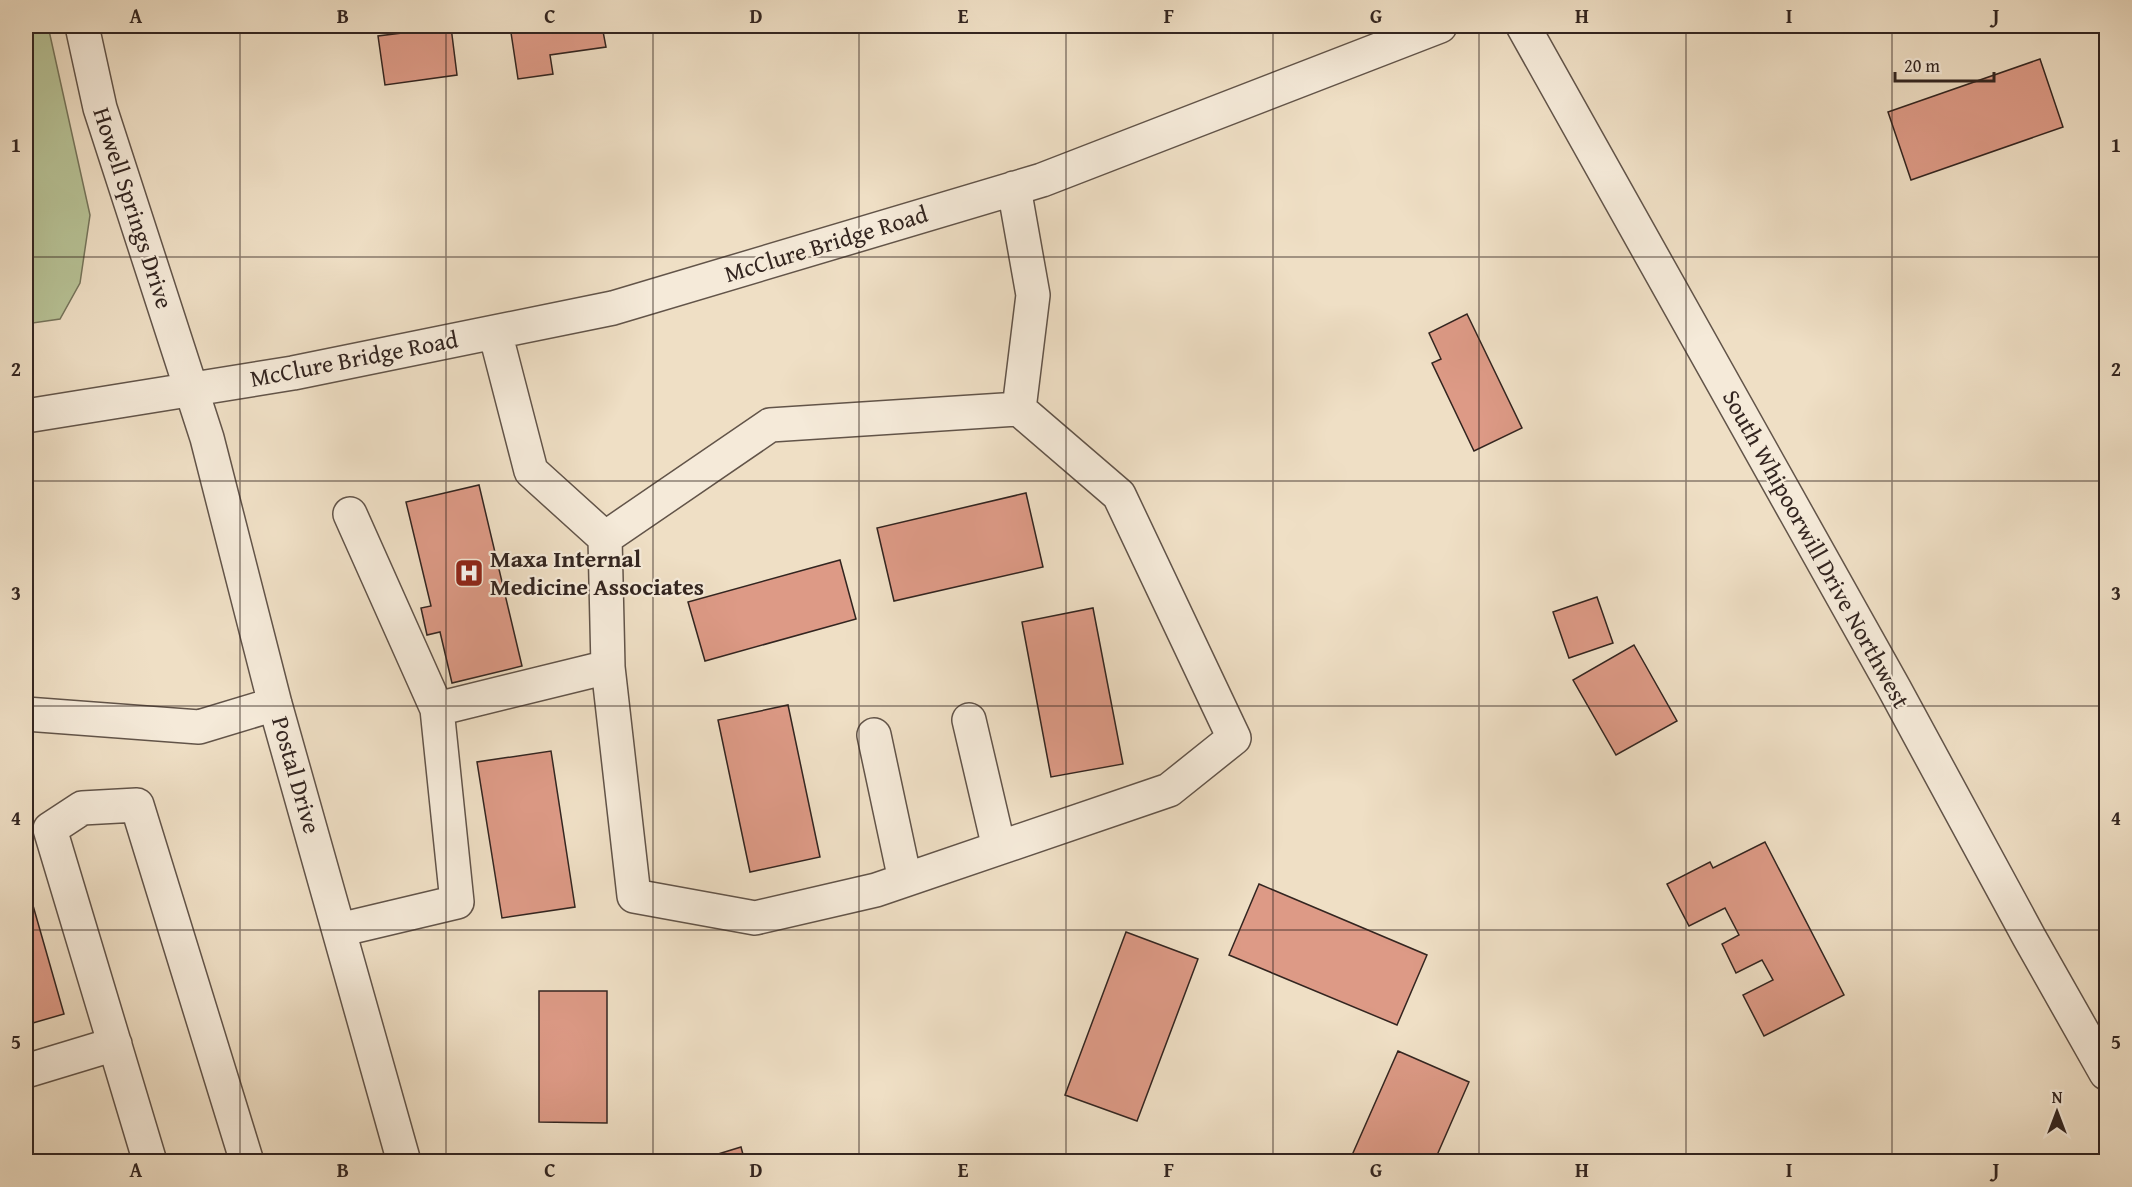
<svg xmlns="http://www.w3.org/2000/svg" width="2132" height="1187" viewBox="0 0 2132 1187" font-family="'Gentium Book Plus',serif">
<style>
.green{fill:#b7c296;stroke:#75745b;stroke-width:1.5}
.building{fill:#dd9a86;stroke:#332520;stroke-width:1.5}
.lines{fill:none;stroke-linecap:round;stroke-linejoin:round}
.minor-casing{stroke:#625449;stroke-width:36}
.minor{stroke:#f5ead9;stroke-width:33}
.grid{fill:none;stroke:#332520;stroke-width:1.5;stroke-opacity:0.55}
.labels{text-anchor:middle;stroke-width:4.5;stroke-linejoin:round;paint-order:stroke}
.street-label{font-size:24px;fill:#332520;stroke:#f5ead9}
.poi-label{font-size:24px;font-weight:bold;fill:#332520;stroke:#f5ead9;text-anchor:start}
.neatline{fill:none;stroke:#332520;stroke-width:2}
.grid-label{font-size:20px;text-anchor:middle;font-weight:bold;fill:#332520}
</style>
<rect width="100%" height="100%" fill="#efdfc5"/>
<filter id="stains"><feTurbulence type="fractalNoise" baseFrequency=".00333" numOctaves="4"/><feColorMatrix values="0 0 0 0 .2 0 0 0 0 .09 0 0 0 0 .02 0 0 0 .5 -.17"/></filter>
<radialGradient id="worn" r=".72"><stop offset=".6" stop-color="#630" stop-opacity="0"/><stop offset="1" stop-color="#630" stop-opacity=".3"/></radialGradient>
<!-- green -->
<path class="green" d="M26 26H48L90 215 80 283 60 319 26 324Z"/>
<!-- building -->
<path class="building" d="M510 26H602L606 47 550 55 553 74 518 79Z
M451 27 457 75 385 85 378 36Z
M2040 59 2063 127 1911 180 1888 112Z
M1467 314 1522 428 1474 451 1432 363 1441 359 1429 333Z
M479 485 522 666 452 683 440 632 427 635 421 608 431 606 406 502Z
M1026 493 1043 567 894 601 877 528Z
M840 560 856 619 705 661 688 602Z
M1597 597 1613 643 1569 658 1553 612Z
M1093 608 1123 764 1051 777 1022 622Z
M1634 645 1677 721 1616 755 1573 680Z
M788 705 820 857 750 872 718 720Z
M551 751 575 907 502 918 477 762Z
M1765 842 1844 995 1764 1036 1743 995 1773 980 1762 960 1736 973 1722 944 1739 935 1725 908 1689 926 1667 884 1710 862 1713 868Z
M26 881 64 1014 26 1025Z
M1259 884 1427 955 1397 1025 1229 955Z
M1126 932 1198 959 1137 1121 1065 1095Z
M539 991H607V1123L539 1122Z
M1398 1051 1469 1082 1434 1162H1349Z
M741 1147 745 1162H692Z"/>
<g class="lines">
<!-- minor casing -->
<g class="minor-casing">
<path id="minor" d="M82 26 100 108 207 438 275 704 404 1162
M1523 26 1894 688 2029 937 2106 1073
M1014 188 1033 295 1019 409
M495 332 531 471 605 538
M26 416 293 373 613 308 1042 180 1440 26
M350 514 437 709
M26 714 199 727 275 704
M969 720 999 848
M874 735 905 880
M339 930 457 902 437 709 608 667 605 538 770 425 1019 409 1119 495 1234 738 1169 790 876 890 755 918 634 896 608 667
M26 1071 115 1044
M150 1162 50 829 82 808 137 805 247 1162"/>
</g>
<!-- minor -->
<use href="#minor" class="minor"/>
</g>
<!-- grid -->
<path class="grid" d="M240 26V1162M446 26V1162M653 26V1162M859 26V1162M1066 26V1162M1273 26V1162M1479 26V1162M1686 26V1162M1892 26V1162M26 257H2106M26 481H2106M26 706H2106M26 930H2106"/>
<!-- icons -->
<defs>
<g id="hospital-square" transform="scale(1.5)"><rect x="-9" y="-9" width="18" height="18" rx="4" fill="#8f2418" stroke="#f5ead9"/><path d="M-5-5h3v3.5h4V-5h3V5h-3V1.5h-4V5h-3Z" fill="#fff"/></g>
</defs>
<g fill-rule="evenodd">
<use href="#hospital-square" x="469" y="573"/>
</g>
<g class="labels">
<!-- street labels -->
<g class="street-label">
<text transform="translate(133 208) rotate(72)" y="8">Howell Springs Drive</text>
<text transform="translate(826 244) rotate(-17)" y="8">McClure Bridge Road</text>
<text transform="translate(354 359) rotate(-11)" y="8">McClure Bridge Road</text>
<text transform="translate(1816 549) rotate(61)" y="8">South Whipoorwill Drive Northwest</text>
<text transform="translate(296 775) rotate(74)" y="8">Postal Drive</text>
</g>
<!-- poi labels -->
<g class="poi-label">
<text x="490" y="567">Maxa Internal<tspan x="490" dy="28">Medicine Associates</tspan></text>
</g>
</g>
<!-- margin -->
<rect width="2132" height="1187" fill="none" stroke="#efdfc5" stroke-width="66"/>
<!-- north arrow -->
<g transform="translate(2057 1112)" stroke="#f5ead9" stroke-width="4.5" paint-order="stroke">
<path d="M0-4.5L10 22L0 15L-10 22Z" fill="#332520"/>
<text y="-9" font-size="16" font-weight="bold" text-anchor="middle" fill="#332520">N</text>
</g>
<!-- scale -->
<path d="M1895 72v9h99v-9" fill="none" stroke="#332520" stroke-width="3"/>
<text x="1904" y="72" font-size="18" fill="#332520" stroke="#f5ead9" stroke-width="4.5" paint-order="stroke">20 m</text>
<rect x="33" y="33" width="2066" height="1121" class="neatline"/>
<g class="grid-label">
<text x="136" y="23">A</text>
<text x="343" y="23">B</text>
<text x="550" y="23">C</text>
<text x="756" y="23">D</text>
<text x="963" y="23">E</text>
<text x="1169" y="23">F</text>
<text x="1376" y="23">G</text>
<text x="1582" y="23">H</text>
<text x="1789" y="23">I</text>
<text x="1996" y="23">J</text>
<text x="16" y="152">1</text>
<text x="2116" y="152">1</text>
<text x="16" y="376">2</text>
<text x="2116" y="376">2</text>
<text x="16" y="600">3</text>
<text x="2116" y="600">3</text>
<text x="16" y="825">4</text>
<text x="2116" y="825">4</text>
<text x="16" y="1049">5</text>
<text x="2116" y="1049">5</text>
<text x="136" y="1177">A</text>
<text x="343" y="1177">B</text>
<text x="550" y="1177">C</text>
<text x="756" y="1177">D</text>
<text x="963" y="1177">E</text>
<text x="1169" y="1177">F</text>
<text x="1376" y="1177">G</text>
<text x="1582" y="1177">H</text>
<text x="1789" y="1177">I</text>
<text x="1996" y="1177">J</text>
</g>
<rect width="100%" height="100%" filter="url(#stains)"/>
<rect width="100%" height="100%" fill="url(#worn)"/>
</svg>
